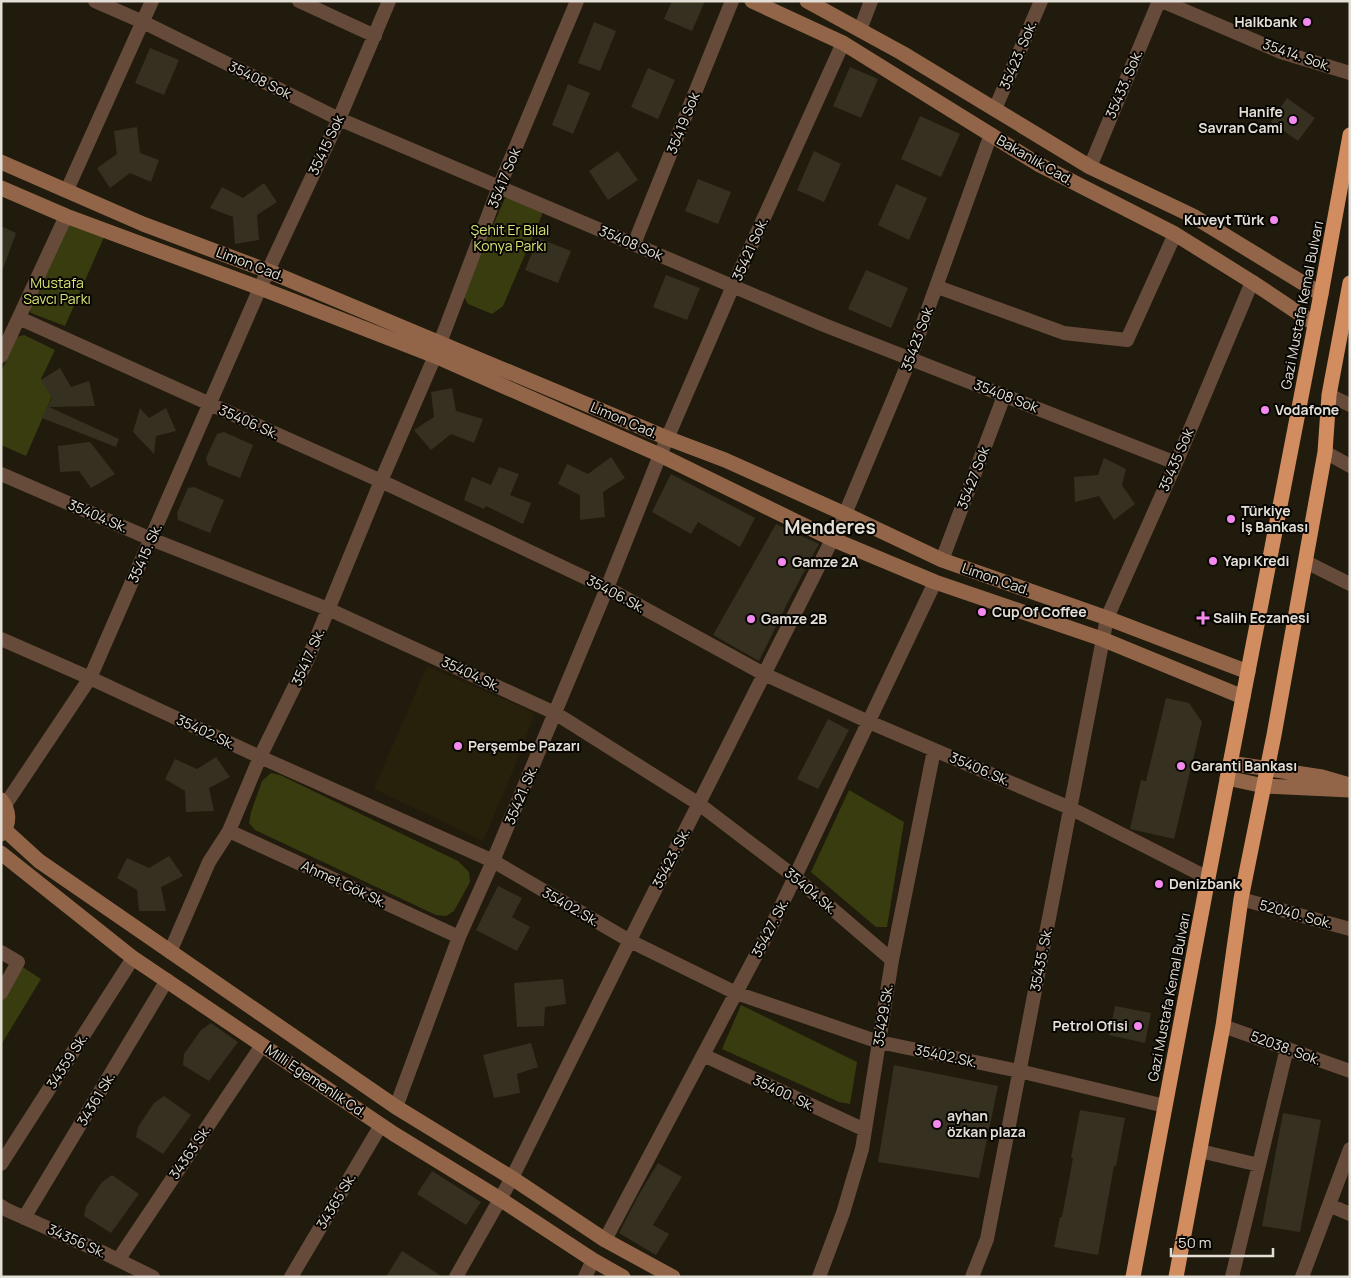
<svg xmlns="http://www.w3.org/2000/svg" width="1351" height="1278" viewBox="0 0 1351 1278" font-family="Manrope,sans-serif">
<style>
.built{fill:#27200a}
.green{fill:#393c0f}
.building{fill:#363021}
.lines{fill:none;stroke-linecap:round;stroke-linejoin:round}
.street{stroke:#674b3a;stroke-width:14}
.secondary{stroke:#926549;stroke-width:15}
.highway{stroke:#d18c5f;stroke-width:15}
.poi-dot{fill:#f489ef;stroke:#080602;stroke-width:2}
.labels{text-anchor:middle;stroke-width:4;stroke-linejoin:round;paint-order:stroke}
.poi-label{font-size:14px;font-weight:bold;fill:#e3dfd6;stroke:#080602;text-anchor:start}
.street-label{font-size:14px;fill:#e3dfd6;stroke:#080602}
.park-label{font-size:14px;fill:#dae477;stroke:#080602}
.district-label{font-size:19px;font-weight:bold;fill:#e3dfd6;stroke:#080602}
</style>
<rect width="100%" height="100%" fill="#201b0c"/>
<!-- built -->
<path class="built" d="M427 666 535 713 510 778 483 841 374 789Z"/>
<!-- green -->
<path class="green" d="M511 195 541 208 542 215 503 306 492 314 468 304 464 297 467 285 505 198Z
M70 222 105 235 65 326 31 313 28 305Z
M24 335 55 350 41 379 53 394 26 456 1 445V372L17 337Z
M271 773 280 775 458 861 469 872 470 882 454 911 446 916 436 915 255 830 249 823 251 812 262 781Z
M849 790 904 822 887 927H876L811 872Z
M18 964 41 979 1 1045V995Z
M741 1005 857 1062 850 1104 839 1102 722 1049Z"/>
<!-- building -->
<path class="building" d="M672 1H705L692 31 664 19Z
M594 22 616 31 600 71 578 63Z
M150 48 179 60 164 95 135 83Z
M850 67 878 79 861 118 833 106Z
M648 68 675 80 658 119 631 107Z
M568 84 590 93 573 134 552 125Z
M1287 98 1315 118 1298 141 1271 122Z
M920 116 960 134 941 177 901 159Z
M137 127 140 153 159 160 151 182 130 173 110 188 97 168 117 154 114 131Z
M618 151 638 180 608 200 589 171Z
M814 151 841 164 824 202 797 190Z
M698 179 731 192 718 224 685 211Z
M264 183 277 202 257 215 259 240 235 244 233 217 210 208 222 187 243 198Z
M896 184 927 198 909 240 878 225Z
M1 226 16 233 3 269H1Z
M538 238 571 251 558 283 525 270Z
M866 270 908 288 891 328 848 309Z
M666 275 700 288 687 320 653 307Z
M60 368 71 387 89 381 95 406 49 407 119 439 116 447 42 418 52 398 41 380Z
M452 388 456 411 483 419 474 443 451 434 431 450 414 430 434 417 431 392Z
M140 408 149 418 166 408 176 431 156 436 154 454 133 432Z
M224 432 253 445 240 478 208 465 206 458 217 434Z
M90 442 115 474 91 488 79 471 60 472 58 446Z
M611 457 625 478 603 492 605 517 580 520V495L558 484 567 464 588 474Z
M1104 458 1126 469 1122 485 1135 504 1114 520 1099 496 1075 502 1074 477 1098 475Z
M499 467 519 474 510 495 531 503 523 524 486 506 484 509 464 500 472 477 491 485Z
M671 474 755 518 740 547 698 522 691 534 652 512Z
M194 487 224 500 210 533 178 520 177 513 188 488Z
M776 524 819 544 788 602 759 661 713 635Z
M1166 698 1189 703 1202 722 1174 839 1130 829 1141 780 1146 781Z
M828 719 849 730 818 789 797 779Z
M216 757 230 777 209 788 214 811 186 812 185 791 165 779 175 759 197 769Z
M169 856 183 876 161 887 166 911H139L137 890 117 878 127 858 149 868Z
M498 886 522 898 512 917 530 927 517 951 476 930Z
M563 979 566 1004 545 1007 544 1026 517 1027 514 983Z
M1115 1006 1151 1013 1145 1043 1109 1035Z
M211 1023 238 1042 209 1081 183 1065 184 1054 201 1030Z
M531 1043 538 1067 517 1074 520 1093 494 1098 483 1055Z
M894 1065 998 1086 979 1178 878 1162Z
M164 1096 191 1115 163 1154 136 1137 138 1127 154 1103Z
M1080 1110 1125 1118 1116 1166H1114L1098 1255 1054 1247 1060 1217H1062L1073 1158H1071Z
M1283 1113 1321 1120 1300 1232 1262 1226Z
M658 1163 682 1177 653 1225 669 1234 656 1255 619 1233 638 1196Z
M432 1171 481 1202 466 1225 417 1194Z
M112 1175 139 1194 111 1233 84 1216 86 1206 102 1182Z
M402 1251 443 1277H386Z"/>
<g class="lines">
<!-- street -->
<path class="street" d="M95 1 143 22 339 119 824 325 1176 463
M299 1 375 36
M1162 1 1281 52 1350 73
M860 30 871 1
M995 109 1041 1
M1090 167 1159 1
M67 190 152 1
M634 244 732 1
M936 287 943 289 1064 333 1127 340 1175 234
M19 318 381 481 607 588 764 674 869 722 1070 808 1208 878
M1 356 66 216
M1329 395 1350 405
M1325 452 1350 466
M1 474 151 539 328 609 555 713 699 804 795 877 892 960
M942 560 1004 396
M1306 562 1350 584
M1 639 90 678 260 757 493 861 630 941 736 993 879 1042 1019 1071 1165 1106
M5 805 90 678 260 288 339 119 389 1
M229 831 459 937
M1241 899 1350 929
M1 952 18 962 1 993
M170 952 209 862 229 831 260 757 307 661 381 481 435 356 499 187 577 1
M1223 1026 1350 1071
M703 1055 865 1130
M396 1107 459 937 493 861 607 588 660 455 733 286 843 43
M1200 1151 1259 1165
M1 1164 133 958
M1329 1205 1350 1214
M1 1206 7 1210 104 1253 153 1277
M24 1218 167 980
M605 1240 773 923 935 582
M118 1260 262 1045
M291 1277 381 1125
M456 1277 512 1178 640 920 845 514 910 359 991 134
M585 1277 593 1260
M819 1277 843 1213 862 1149 892 960 934 750
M972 1277 987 1239 1107 618 1176 463 1252 282
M1232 1277 1287 1048
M1302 1277 1350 1149"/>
<!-- secondary -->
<path class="secondary" d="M752 1 843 43 1038 164 1175 234 1252 282 1315 324
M807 1 902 53 1090 167 1193 216 1321 294
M1 162 143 224 268 271 667 438 725 460 845 514 942 560 1107 618 1248 672
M1 188 66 216 260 288 435 356 660 455 832 539 935 582 1102 639 1243 697
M1230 763 1322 777 1346 784
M1227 778 1264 786 1350 790
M1 800C9 810 11 823 1 834
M5 830 39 861 396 1107 512 1178 605 1240 673 1277
M1 853 133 958 394 1134 500 1199 593 1260 623 1277"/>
<!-- highway -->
<path class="highway" d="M1133 1277 1208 878 1321 294 1350 135
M1176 1277 1223 1026 1241 899 1274 735 1325 452 1329 395 1350 283"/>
</g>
<!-- markers -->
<g class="poi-dot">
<circle cx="1307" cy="22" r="5"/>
<circle cx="1293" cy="120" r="5"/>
<circle cx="1274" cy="220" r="5"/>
<circle cx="1265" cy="410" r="5"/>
<circle cx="1231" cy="519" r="5"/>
<circle cx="1213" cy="561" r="5"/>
<circle cx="782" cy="562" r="5"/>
<circle cx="982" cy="612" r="5"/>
<path d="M1200.5 610.5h5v5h5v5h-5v5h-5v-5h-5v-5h5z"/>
<circle cx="751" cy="619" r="5"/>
<circle cx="458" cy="746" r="5"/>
<circle cx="1181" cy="766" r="5"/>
<circle cx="1159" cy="884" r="5"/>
<circle cx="1138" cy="1026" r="5"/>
<circle cx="937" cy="1124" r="5"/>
</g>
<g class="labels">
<!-- poi labels -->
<g class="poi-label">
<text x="1297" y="27" text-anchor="end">Halkbank</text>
<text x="1283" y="117" text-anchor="end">Hanife<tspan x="1283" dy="16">Savran Cami</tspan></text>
<text x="1264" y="225" text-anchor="end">Kuveyt Türk</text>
<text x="1275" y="415">Vodafone</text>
<text x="1241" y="516">Türkiye<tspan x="1241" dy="16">İş Bankası</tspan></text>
<text x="1223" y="566">Yapı Kredi</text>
<text x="792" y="567">Gamze 2A</text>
<text x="992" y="617">Cup Of Coffee</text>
<text x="1213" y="623">Salih Eczanesi</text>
<text x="761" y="624">Gamze 2B</text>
<text x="468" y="751">Perşembe Pazarı</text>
<text x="1191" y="771">Garanti Bankası</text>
<text x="1169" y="889">Denizbank</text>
<text x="1128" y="1031" text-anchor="end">Petrol Ofisi</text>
<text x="947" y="1121">ayhan<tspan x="947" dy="16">özkan plaza</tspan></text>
</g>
<!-- street labels -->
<g class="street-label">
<text transform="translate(1018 55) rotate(-67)" y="5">35423. Sok.</text>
<text transform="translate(1297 55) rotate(19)" y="5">35414. Sok.</text>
<text transform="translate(260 80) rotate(26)" y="5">35408 Sok</text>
<text transform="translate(1124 84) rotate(-67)" y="5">35433. Sok.</text>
<text transform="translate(683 123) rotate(-68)" y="5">35419 Sok</text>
<text transform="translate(326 145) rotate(-65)" y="5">35415 Sok</text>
<text transform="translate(1035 160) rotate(30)" y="5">Bakanlık Cad.</text>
<text transform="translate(504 178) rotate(-68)" y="5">35417 Sok</text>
<text transform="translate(631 243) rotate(23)" y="5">35408 Sok</text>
<text transform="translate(750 249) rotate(-66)" y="5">35421 Sok.</text>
<text transform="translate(250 264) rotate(21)" y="5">Limon Cad.</text>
<text transform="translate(1302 305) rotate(-79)" y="5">Gazi Mustafa Kemal Bulvarı</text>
<text transform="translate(917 339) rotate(-70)" y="5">35423 Sok</text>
<text transform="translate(1006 396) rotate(21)" y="5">35408 Sok</text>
<text transform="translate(624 420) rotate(23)" y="5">Limon Cad.</text>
<text transform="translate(249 422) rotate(24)" y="5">35406.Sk.</text>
<text transform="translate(1176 460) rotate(-67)" y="5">35435 Sok</text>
<text transform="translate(973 478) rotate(-69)" y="5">35427 Sok</text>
<text transform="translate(98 516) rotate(23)" y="5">35404.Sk.</text>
<text transform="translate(145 553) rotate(-66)" y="5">35415. Sk.</text>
<text transform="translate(996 579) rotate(19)" y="5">Limon Cad.</text>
<text transform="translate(616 594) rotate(28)" y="5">35406.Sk.</text>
<text transform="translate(308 657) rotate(-66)" y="5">35417. Sk.</text>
<text transform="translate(471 674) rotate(25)" y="5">35404.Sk.</text>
<text transform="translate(206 732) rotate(25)" y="5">35402.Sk.</text>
<text transform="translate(980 769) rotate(23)" y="5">35406.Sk.</text>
<text transform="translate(521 795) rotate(-67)" y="5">35421. Sk.</text>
<text transform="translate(671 858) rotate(-63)" y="5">35423. Sk.</text>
<text transform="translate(344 884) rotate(25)" y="5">Ahmet Gök Sk.</text>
<text transform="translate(811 891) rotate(40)" y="5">35404.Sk.</text>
<text transform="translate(571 907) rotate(30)" y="5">35402.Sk.</text>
<text transform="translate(1296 914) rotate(15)" y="5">52040. Sok.</text>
<text transform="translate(770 928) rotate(-63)" y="5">35427. Sk.</text>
<text transform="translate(1041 959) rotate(-79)" y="5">35435. Sk.</text>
<text transform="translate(1169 997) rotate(-79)" y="5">Gazi Mustafa Kemal Bulvarı</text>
<text transform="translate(883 1015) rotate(-81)" y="5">35429.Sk.</text>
<text transform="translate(1286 1048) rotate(20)" y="5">52038. Sok.</text>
<text transform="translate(946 1056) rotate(12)" y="5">35402.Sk.</text>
<text transform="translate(67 1061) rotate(-57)" y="5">34359 Sk.</text>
<text transform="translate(316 1081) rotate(34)" y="5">Milli Egemenlik Cd.</text>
<text transform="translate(784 1093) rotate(25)" y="5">35400. Sk.</text>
<text transform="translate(96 1099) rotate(-59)" y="5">34361 Sk.</text>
<text transform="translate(190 1152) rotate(-56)" y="5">34363 Sk.</text>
<text transform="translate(336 1201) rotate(-59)" y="5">34365 Sk.</text>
<text transform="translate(77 1241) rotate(24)" y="5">34356 Sk.</text>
</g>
<!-- park labels -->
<g class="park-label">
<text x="510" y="235">Şehit Er Bilal<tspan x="510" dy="16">Konya Parkı</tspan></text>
<text x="57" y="288">Mustafa<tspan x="57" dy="16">Savcı Parkı</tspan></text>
</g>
<!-- district labels -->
<g class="district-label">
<text x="830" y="534">Menderes</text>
</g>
</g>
<!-- border -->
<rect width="1351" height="1278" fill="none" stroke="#e3dfd6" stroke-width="5"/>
<!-- scale -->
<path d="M1171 1248v8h102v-8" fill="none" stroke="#e3dfd6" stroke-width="2.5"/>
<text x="1178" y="1248" font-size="15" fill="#e3dfd6" stroke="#080602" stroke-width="4" paint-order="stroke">50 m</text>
</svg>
